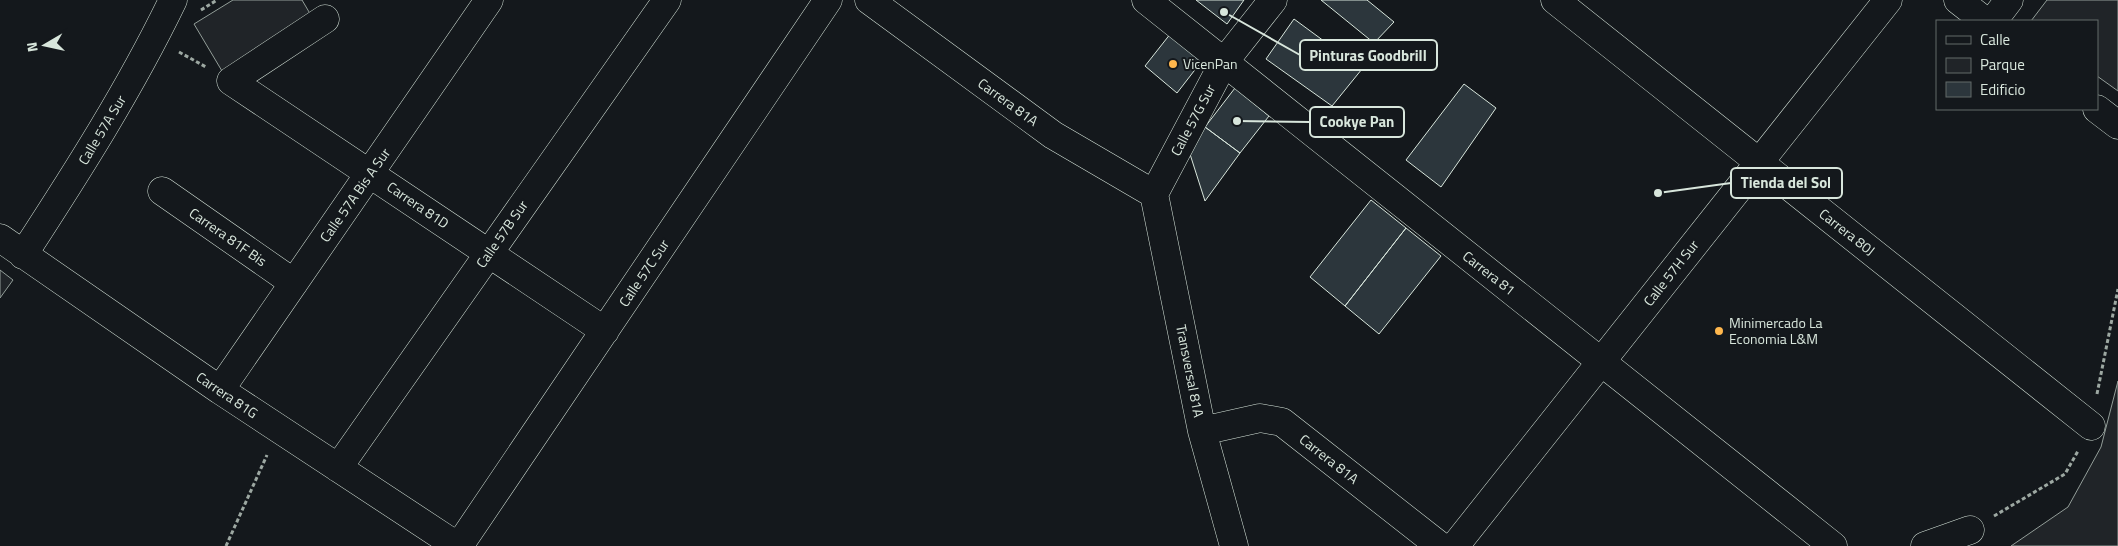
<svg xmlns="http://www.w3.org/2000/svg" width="2118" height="546" viewBox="0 0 2118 546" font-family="'Titillium Web',sans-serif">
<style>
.green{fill:#202428;stroke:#939e99}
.building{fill:#2c363c;stroke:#d8e6dc}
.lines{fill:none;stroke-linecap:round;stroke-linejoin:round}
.street-casing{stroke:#d8e6dc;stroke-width:29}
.path{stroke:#9da8a2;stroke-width:3;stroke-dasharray:4 2.5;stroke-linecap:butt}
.street{stroke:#14181c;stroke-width:28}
.poi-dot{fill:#ffb74d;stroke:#14181c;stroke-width:2}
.labels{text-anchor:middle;stroke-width:4;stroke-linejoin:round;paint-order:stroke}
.poi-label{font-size:14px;fill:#d8e6dc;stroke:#14181c;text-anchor:start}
.street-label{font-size:14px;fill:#d8e6dc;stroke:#14181c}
.leader{fill:none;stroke:#d8e6dc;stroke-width:2}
.callout-dot{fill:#d8e6dc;stroke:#14181c;stroke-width:2}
.callout{fill:#14181c;stroke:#d8e6dc;stroke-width:2}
.callout-label{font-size:15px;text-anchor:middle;font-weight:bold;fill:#d8e6dc}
</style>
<rect width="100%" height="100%" fill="#14181c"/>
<!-- green -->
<path class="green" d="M233 0H302L312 17 222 71 194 24Z
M2047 0H2118V91L2097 76V21H2031Z
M0 270 13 280 0 298Z
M2118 381V546H2011L2068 507 2101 447Z"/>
<!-- building -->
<path class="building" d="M1196 0H1244L1227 24Z
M1321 0H1367L1394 22 1374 43Z
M1294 19 1362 69 1332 106 1266 59Z
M1171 33 1201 62 1177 93 1145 66Z
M1464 84 1496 108 1441 187 1406 160Z
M1235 88 1269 116 1240 153 1205 127Z
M1205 127 1240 153 1205 201 1189 151Z
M1371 200 1406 228 1345 306 1310 277Z
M1406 228 1441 256 1379 334 1345 306Z"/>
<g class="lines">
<!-- street casing -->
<g class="street-casing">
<path id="street" d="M869 0 1053 135 1154 194
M1146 0 1833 546
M1555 0 2091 426
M1958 0 1985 21
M325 19 231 81 605 331
M1993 21 2009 0
M2097 109 2118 125
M162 191 294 283
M1154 194 1202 431 1234 546
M1154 194 1224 62 1273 0
M0 238 220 390 457 546
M23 255C77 172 130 89 173 0
M220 390 489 0
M1202 431 1260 418 1282 422 1440 546
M338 468 667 0
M459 546 828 0
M1455 546 1888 0
M1925 546 1970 530"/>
</g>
<!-- path -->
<path class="path" d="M201 10 217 0
M179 52 206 67
M2097 394 2118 289
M1994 516 2065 474 2078 451
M226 546 267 455"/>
<!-- street -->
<use href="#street" class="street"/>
</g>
<!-- markers -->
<g class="poi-dot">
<circle cx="1173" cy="64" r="5"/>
<circle cx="1719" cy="331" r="5"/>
</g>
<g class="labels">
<!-- poi labels -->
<g class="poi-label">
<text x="1183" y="69">VicenPan</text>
<text x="1729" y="328">Minimercado La<tspan x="1729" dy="16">Economia L&amp;M</tspan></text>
</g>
<!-- street labels -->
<g class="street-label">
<text transform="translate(1008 102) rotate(36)" y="5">Carrera 81A</text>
<text transform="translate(1193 120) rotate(-62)" y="5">Calle 57G Sur</text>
<text transform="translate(102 130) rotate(-59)" y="5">Calle 57A Sur</text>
<text transform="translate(355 195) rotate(-55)" y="5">Calle 57A Bis A Sur</text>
<text transform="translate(418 205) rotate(34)" y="5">Carrera 81D</text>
<text transform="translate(1847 232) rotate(38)" y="5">Carrera 80J</text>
<text transform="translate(502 234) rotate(-55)" y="5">Calle 57B Sur</text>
<text transform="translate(228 237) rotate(35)" y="5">Carrera 81F Bis</text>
<text transform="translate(644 273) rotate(-56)" y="5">Calle 57C Sur</text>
<text transform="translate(1489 273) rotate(38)" y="5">Carrera 81</text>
<text transform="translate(1671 273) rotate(-52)" y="5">Calle 57H Sur</text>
<text transform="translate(1190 371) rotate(79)" y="5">Transversal 81A</text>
<text transform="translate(227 395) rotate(34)" y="5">Carrera 81G</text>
<text transform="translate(1329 459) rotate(38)" y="5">Carrera 81A</text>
</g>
</g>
<!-- callouts -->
<path class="leader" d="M1224 12L1300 55M1237 121L1310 122M1658 193L1731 183"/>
<g class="callout-dot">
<circle cx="1224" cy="12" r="5"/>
<circle cx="1237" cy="121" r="5"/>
<circle cx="1658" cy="193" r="5"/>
</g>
<g class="callout">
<rect x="1300" y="40" width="137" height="30" rx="5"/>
<rect x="1310" y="107" width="94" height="30" rx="5"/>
<rect x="1731" y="168" width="111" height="30" rx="5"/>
</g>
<g class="callout-label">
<text x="1368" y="61">Pinturas Goodbrill</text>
<text x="1357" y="127">Cookye Pan</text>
<text x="1786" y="188">Tienda del Sol</text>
</g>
<!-- legend -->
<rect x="1936" y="20" width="162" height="90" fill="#14181c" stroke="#626a69"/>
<rect x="1946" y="36" width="25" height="8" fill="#14181c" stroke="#626a69"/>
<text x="1980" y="45" font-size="15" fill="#d8e6dc">Calle</text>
<rect x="1946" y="58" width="25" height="15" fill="#202428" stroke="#626a69"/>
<text x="1980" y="70" font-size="15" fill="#d8e6dc">Parque</text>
<rect x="1946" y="82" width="25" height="15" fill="#2c363c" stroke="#626a69"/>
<text x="1980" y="95" font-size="15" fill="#d8e6dc">Edificio</text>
<!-- north arrow -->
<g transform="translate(45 45) rotate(261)" stroke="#14181c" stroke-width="4" paint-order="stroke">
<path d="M0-4L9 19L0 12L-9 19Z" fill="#d8e6dc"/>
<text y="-8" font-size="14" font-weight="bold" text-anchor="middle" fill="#d8e6dc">N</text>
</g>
</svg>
